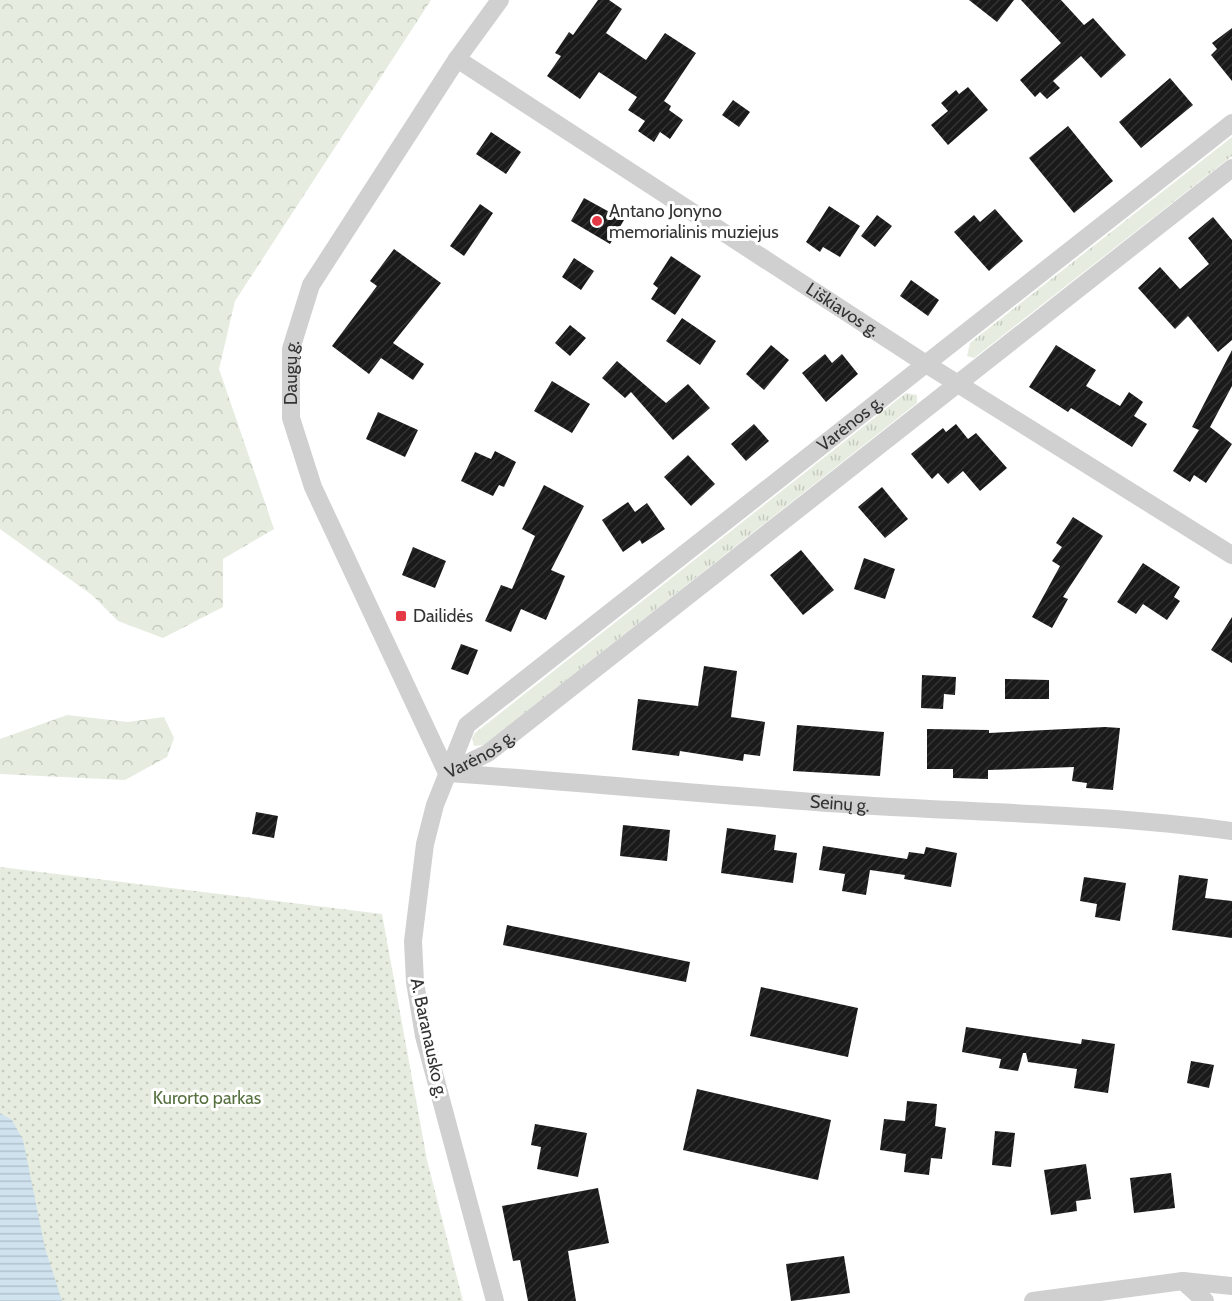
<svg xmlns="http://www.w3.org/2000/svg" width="1232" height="1301" viewBox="0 0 1232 1301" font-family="Cabin,sans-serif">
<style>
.grass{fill:url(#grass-tufts)}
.forest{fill:url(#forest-crowns)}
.park{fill:url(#park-dots)}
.water{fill:url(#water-rules)}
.building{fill:url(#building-hatch)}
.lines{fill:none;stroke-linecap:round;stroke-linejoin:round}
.minor{stroke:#d0d0d0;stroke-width:18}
.poi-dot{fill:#e63946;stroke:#fff;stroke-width:2}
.labels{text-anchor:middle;stroke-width:6;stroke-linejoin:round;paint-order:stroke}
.poi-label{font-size:18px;fill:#333;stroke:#fff;text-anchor:start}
.street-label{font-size:18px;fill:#333;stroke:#fff}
.park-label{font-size:18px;fill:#56703f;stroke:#fff}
</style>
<defs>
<pattern id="grass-tufts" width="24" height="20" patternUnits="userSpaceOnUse" patternTransform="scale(1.5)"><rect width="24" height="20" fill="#e6ecdf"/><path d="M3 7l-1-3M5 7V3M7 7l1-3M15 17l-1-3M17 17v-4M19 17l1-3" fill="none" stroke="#c6cbc0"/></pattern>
<pattern id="forest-crowns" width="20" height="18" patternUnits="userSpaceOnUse" patternTransform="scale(1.5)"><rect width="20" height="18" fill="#e6ecdf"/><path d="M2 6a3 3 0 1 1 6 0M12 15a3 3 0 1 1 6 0" fill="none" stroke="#c6cbc0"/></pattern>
<pattern id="park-dots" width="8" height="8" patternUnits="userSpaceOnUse" patternTransform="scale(1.5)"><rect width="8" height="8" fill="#e6ecdf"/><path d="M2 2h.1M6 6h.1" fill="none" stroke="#c6cbc0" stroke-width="1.8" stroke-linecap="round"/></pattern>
<pattern id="water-rules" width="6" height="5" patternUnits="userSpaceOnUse" patternTransform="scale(1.5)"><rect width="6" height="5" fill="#cfe2ee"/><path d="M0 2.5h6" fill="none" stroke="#b2c2cd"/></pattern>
<pattern id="building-hatch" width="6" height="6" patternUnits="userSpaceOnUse" patternTransform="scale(1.5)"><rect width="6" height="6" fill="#1a1a1a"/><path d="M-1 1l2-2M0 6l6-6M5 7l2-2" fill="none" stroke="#333"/></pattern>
</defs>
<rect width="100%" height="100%" fill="#fff"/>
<!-- grass -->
<path class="grass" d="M1232 137V156L974 358 967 356 970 343Z
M906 393 917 395V403L484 745 474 746 472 738 475 733Z"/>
<!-- forest -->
<path class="forest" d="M0 0H431L235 301 219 369 274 529 223 559V607L163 638 118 621 92 595 0 529Z
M67 715 128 722 164 717 174 738 167 757 125 780 0 774V739Z"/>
<!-- park -->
<path class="park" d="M0 867 382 914 427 1160 463 1301H0Z"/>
<!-- water -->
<path class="water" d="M0 1113 12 1120 23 1140 45 1248 62 1301H0Z"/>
<!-- building -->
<path class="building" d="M598 0H609L622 9 606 33 646 60 665 33 696 53 664 101 671 106 669 110 683 120 670 139 660 132 654 142 638 131 645 121 628 110 637 97 599 72 580 99 547 76 561 56 555 53 569 32 573 35Z
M969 0H1014L997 22Z
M1021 0H1061L1084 25 1093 18 1126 55 1101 78 1081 56 1053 81 1060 88 1047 99 1040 92 1035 97 1020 80 1061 43Z
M1232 28V81L1211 55 1217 49 1212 43Z
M1170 78 1193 105 1141 148 1119 122Z
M968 87 988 110 948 145 931 125 948 111 941 103 956 90 959 94Z
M733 100 750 112 739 127 722 115Z
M1068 126 1113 181 1074 213 1029 158Z
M491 132 521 152 506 174 476 154Z
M584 198 624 220 610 244 571 221Z
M480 204 493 213 464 256 450 246Z
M829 206 860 226 840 257 823 247 820 252 806 242Z
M995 209 1023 241 989 271 954 232 974 215 980 222Z
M877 215 892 226 875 247 861 236Z
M1213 217 1232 240V340L1218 352 1188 316 1175 329 1138 288 1160 267 1180 289 1209 264 1188 238Z
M394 249 441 283 393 343 424 364 413 380 381 358 369 374 332 346 377 286 370 281Z
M671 256 701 276 675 315 651 299 658 288 653 284Z
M574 258 594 271 581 290 562 277Z
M911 280 939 300 928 316 900 296Z
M682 318 716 341 700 365 666 341Z
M570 325 586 338 570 356 555 343Z
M771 345 789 360 764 390 746 374Z
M1056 345 1096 370 1086 386 1120 406 1129 392 1143 402 1134 416 1147 424 1132 447 1071 408 1068 412 1029 387Z
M1232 350V386L1210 427 1232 444 1206 483 1194 475 1190 482 1173 471 1199 430 1192 427Z
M825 354 832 363 842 354 858 374 826 402 802 373Z
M617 361 666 403 688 384 710 408 673 440 631 392 625 398 602 378Z
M552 381 590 404 572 433 534 411Z
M378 412 418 430 405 457 366 439Z
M754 424 769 441 746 461 731 444Z
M956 424 968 439 976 433 1007 468 980 491 963 471 948 484 938 473 932 479 911 454 943 428 946 432Z
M495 451 516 462 504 487 499 485 493 496 461 481 475 452 491 459Z
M688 455 715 484 691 506 664 477Z
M544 485 584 506 551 570 565 576 546 620 521 609 511 632 485 621 501 585 512 589 535 536 522 529Z
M882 487 908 519 885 538 858 507Z
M628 502 635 512 647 503 665 529 642 544 640 540 623 552 602 520Z
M1073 517 1103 536 1063 597 1068 599 1052 628 1032 617 1060 566 1052 561 1062 547 1056 543Z
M413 547 446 561 435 588 402 575Z
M801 550 834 590 803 615 770 575Z
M864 558 895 569 885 599 854 589Z
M1143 563 1180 587 1174 597 1180 601 1167 620 1143 604 1136 614 1117 602Z
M1232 617V663L1211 650Z
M461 644 478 650 468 675 451 669Z
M704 666 737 671 731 717 765 722 760 756 744 754 743 761 680 751 679 756 632 750 638 699 698 706Z
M922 675 956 677 955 695 944 694 943 709 921 708Z
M1005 679 1049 680V699H1005Z
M797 725 884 732 880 776 793 771Z
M1105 727 1120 728 1113 790 1086 788 1087 783 1072 781 1074 767 988 770V779L953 778V769H927V729L989 730V733Z
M256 812 278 816 274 838 252 834Z
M623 825 670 830 667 861 620 856Z
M727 828 776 835 774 850 797 853 793 883 721 873Z
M823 846 907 859 909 852 924 854 926 847 957 853 951 887 904 879 905 875 870 870 866 895 842 891 845 874 819 870Z
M1179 875 1208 879 1205 898 1232 901V938L1172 930Z
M1084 877 1126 883 1120 921 1095 917 1097 904 1080 901Z
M507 925 690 962 686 982 503 945Z
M761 987 858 1008 848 1057 750 1036Z
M966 1027 1081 1044 1082 1039 1115 1044 1108 1093 1074 1088 1077 1069 1028 1062 1026 1053H1023L1018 1071 999 1068 1001 1059 962 1052Z
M1191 1061 1214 1065 1209 1088 1187 1083Z
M697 1089 831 1120 818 1180 683 1150Z
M907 1101 937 1104 935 1126 946 1128 942 1159 931 1158 929 1175 904 1172 906 1154 880 1150 884 1119 905 1121Z
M535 1124 587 1133 578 1177 537 1169 541 1147 531 1145Z
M995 1131 1015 1133 1011 1167 992 1165Z
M1086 1164 1091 1199 1076 1201 1077 1211 1051 1215 1044 1170Z
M1171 1173 1175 1208 1134 1213 1130 1178Z
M598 1188 609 1243 568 1251 576 1301H528L520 1260 513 1261 502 1206Z
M844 1256 850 1293 791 1301 786 1264Z"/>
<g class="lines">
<!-- minor -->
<g class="minor">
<path id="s1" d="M457 59 926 364 1232 555"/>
<path id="s2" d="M447 773 488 753 1232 168"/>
<path id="s3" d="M447 773 313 487 291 418V349L311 285 457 59 500 0"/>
<path id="s4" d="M449 773C591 783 732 797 874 806 994 813 1113 815 1232 831"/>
<path d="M1183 1281 1205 1301"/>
<path id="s5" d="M495 1301 424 1036 415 982 413 941 425 844 435 805 467 725 1232 123"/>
<path d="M1033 1301 1183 1281 1232 1286"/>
</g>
</g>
<!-- markers -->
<g class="poi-dot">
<circle cx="597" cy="221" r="6"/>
<rect x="395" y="610" width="12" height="12" rx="3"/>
</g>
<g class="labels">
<!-- poi labels -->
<g class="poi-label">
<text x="609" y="217">Antano Jonyno<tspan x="609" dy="21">memorialinis muziejus</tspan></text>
<text x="413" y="622">Dailidės</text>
</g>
<!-- street labels -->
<g class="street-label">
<text dy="6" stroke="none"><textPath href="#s1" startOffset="460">Liškiavos g.</textPath></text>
<text dy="6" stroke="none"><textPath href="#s3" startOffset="434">Daugų g.</textPath></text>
<text dy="6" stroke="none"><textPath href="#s5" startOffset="1082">Varėnos g.</textPath></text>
<text dy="6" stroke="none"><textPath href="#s2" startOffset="38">Varėnos g.</textPath></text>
<text dy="6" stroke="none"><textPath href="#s4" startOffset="392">Seinų g.</textPath></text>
<text transform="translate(429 1038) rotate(78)" y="6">A. Baranausko g.</text>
</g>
<!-- park labels -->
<g class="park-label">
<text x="207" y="1104">Kurorto parkas</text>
</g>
</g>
</svg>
